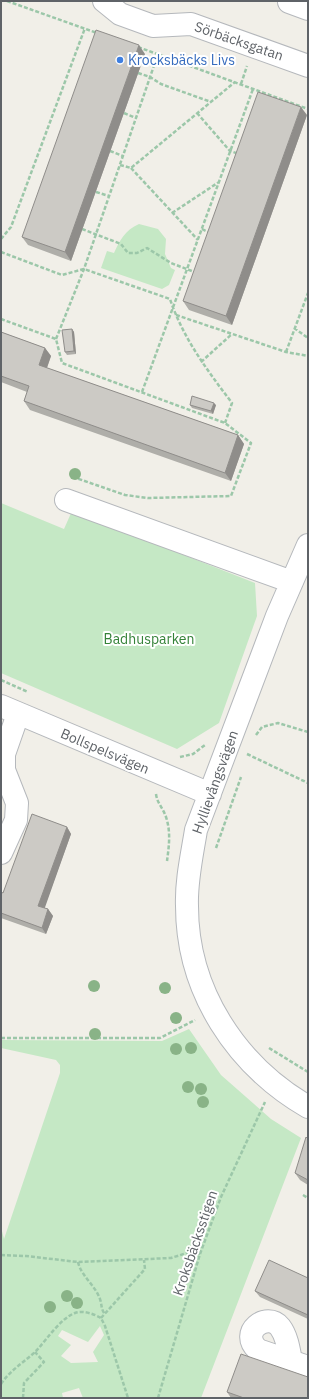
<svg xmlns="http://www.w3.org/2000/svg" width="309" height="1399" viewBox="0 0 309 1399" font-family="'IBM Plex Sans',sans-serif">
<style>
.green{fill:#c5e8c5;fill-rule:evenodd}
.lines{fill:none;stroke-linecap:round;stroke-linejoin:round}
.minor-casing{stroke:#b5b8bc;stroke-width:24}
.path{stroke:#9cc7a9;stroke-width:2.5;stroke-dasharray:4 2;stroke-linecap:butt}
.minor{stroke:#fff;stroke-width:22}
.tree{fill:#89b387}
.wall{fill:#afaea9}
.shaded-wall{fill:#8f8d8a}
.building{fill:#cccac5;stroke:#8f8d8a}
.shop-dot{fill:#3f7fe0;stroke:#fff;stroke-width:1.5}
.labels{text-anchor:middle;stroke-width:4;stroke-linejoin:round;paint-order:stroke}
.street-label{font-size:14px;fill:#5f6368;stroke:#fff}
.shop-label{font-size:14px;fill:#366cbe;stroke:#fff;text-anchor:start}
.park-label{font-size:14px;fill:#348238;stroke:#fff}
</style>
<rect width="100%" height="100%" fill="#f1efe8"/>
<!-- green -->
<path class="green" d="M139 224 158 229 166 239 165 254 171 268 175 270 169 285 162 289 101 268 107 251 114 253C120 240 125 230 139 224Z
M1 503 64 529 72 511 255 583 257 616 219 723 177 749 1 673Z
M189 1029 221 1075 271 1119 301 1138 201 1398H83L79 1388 62 1393 63 1398H1V1227L4 1239 60 1073V1065L56 1060 1 1048V1040L162 1041ZM100 1326 104 1335 93 1352 98 1362 71 1363 61 1356 71 1345 58 1336 62 1330 88 1342Z"/>
<g class="lines">
<!-- minor casing -->
<g class="minor-casing">
<path id="minor" d="M104 1 120 14 153 26 191 24 308 66
M289 2 308 9
M66 500 292 582
M308 545 277 616 196 830C192 855 186 881 187 906 187 991 236 1065 308 1107
M1 706 210 794
M1 853 16 820 17 803 4 770V754L18 714
M291 1361C289 1350 287 1336 280 1327 267 1311 238 1332 258 1350L308 1367"/>
</g>
<!-- path -->
<path class="path" d="M7 1 97 33
M138 47 308 109
M138 73 150 77 161 84 211 102
M241 84 247 66
M124 113 136 118
M197 113 230 151 239 154
M110 151 123 156
M120 165 131 168 235 82
M131 168 198 240
M96 192 109 196
M172 213 219 182
M82 229 121 244 128 253H137L147 248 171 263 197 273
M202 229 210 233
M1 239 11 227 85 28
M1 252 62 275 84 269 170 299C183 338 207 370 232 403L225 423
M176 315 286 352 308 356
M1 319 56 339 62 363 225 423 251 443 231 496 148 498 125 495 76 478
M294 328 308 338
M56 339 84 269 158 54
M286 352 308 293
M201 362 232 334
M142 392 253 89
M1 680 28 692
M256 735 262 727 278 723 308 732
M247 754 308 783
M180 757 193 754 205 745
M156 794C157 803 163 808 166 817 171 832 169 846 167 861
M216 848 241 777
M1 1038H160L195 1020
M269 1048 308 1072
M303 1195 308 1198
M1 1255 26 1256 78 1262 171 1258 190 1252 200 1254
M78 1262C81 1276 95 1285 100 1299 102 1305 101 1310 105 1314
M101 1318 145 1269 144 1260
M1 1384C10 1370 25 1362 37 1350 47 1339 61 1318 75 1313 83 1310 94 1314 101 1318L105 1326 128 1398
M23 1398 24 1383 44 1362 35 1352
M158 1398 200 1254 221 1197 265 1102"/>
<!-- minor -->
<use href="#minor" class="minor"/>
</g>
<!-- trees -->
<g class="tree">
<circle cx="75" cy="474" r="6"/>
<circle cx="94" cy="986" r="6"/>
<circle cx="165" cy="988" r="6"/>
<circle cx="176" cy="1018" r="6"/>
<circle cx="95" cy="1034" r="6"/>
<circle cx="191" cy="1048" r="6"/>
<circle cx="176" cy="1049" r="6"/>
<circle cx="188" cy="1087" r="6"/>
<circle cx="201" cy="1089" r="6"/>
<circle cx="203" cy="1102" r="6"/>
<circle cx="67" cy="1296" r="6"/>
<circle cx="77" cy="1303" r="6"/>
<circle cx="50" cy="1307" r="6"/>
</g>
<!-- wall -->
<path class="wall" d="M145 54 71 261 28 245 22 237Z
M307 115 232 325 189 310 183 301Z
M72 329 74 332 76 354 67 355 65 352Z
M1 332 45 348 51 356 47 368 238 435 244 444 231 481 30 410 24 401 27 392 1 382Z
M190 405H216L213 414 192 408Z
M67 827 71 834 44 908 48 909 53 916 46 934 1 918V892L3 893Z
M308 1139V1185L300 1180 295 1173Z
M308 1278V1319L260 1297 255 1291Z
M227 1392 308 1398H231Z"/>
<!-- shaded-wall -->
<path class="shaded-wall" d="M139 45 145 54 71 261 65 252Z
M301 107 307 115 232 325 226 316Z
M72 329 74 332 76 354 74 351Z
M45 348 51 356 45 373 39 365Z
M214 403 216 405 213 414 211 411Z
M238 435 244 444 231 481 225 473Z
M67 827 71 834 43 913 38 906Z
M48 909 53 916 46 934 42 928Z"/>
<!-- building -->
<path class="building" d="M96 30 139 45 65 252 22 237Z
M258 92 301 107 226 316 183 301Z
M72 329 74 351 65 352 62 330Z
M1 332 45 348 39 365 238 435 225 473 24 401 29 386 1 376Z
M192 396 214 403 211 411 190 405Z
M32 814 67 827 38 906 48 909 42 928 1 913V892L3 893Z
M306 1137 308 1139V1180L295 1173Z
M269 1260 308 1278V1315L255 1291Z
M241 1354 308 1377V1398H244L227 1392Z"/>
<!-- markers -->
<circle class="shop-dot" cx="120" cy="60" r="4"/>
<g class="labels">
<!-- street labels -->
<g class="street-label">
<text transform="translate(239 41) rotate(19)" y="5">Sörbäcksgatan</text>
<text transform="translate(105 751) rotate(23)" y="5">Bollspelsvägen</text>
<text transform="translate(215 782) rotate(-70)" y="5">Hyllievångsvägen</text>
<text transform="translate(195 1243) rotate(-71)" y="5">Kroksbäcksstigen</text>
</g>
<!-- shop labels -->
<g class="shop-label">
<text x="128" y="65">Krocksbäcks Livs</text>
</g>
<!-- park labels -->
<g class="park-label">
<text x="149" y="644">Badhusparken</text>
</g>
</g>
<!-- border -->
<rect width="309" height="1399" fill="none" stroke="#5f6368" stroke-width="4"/>
</svg>
